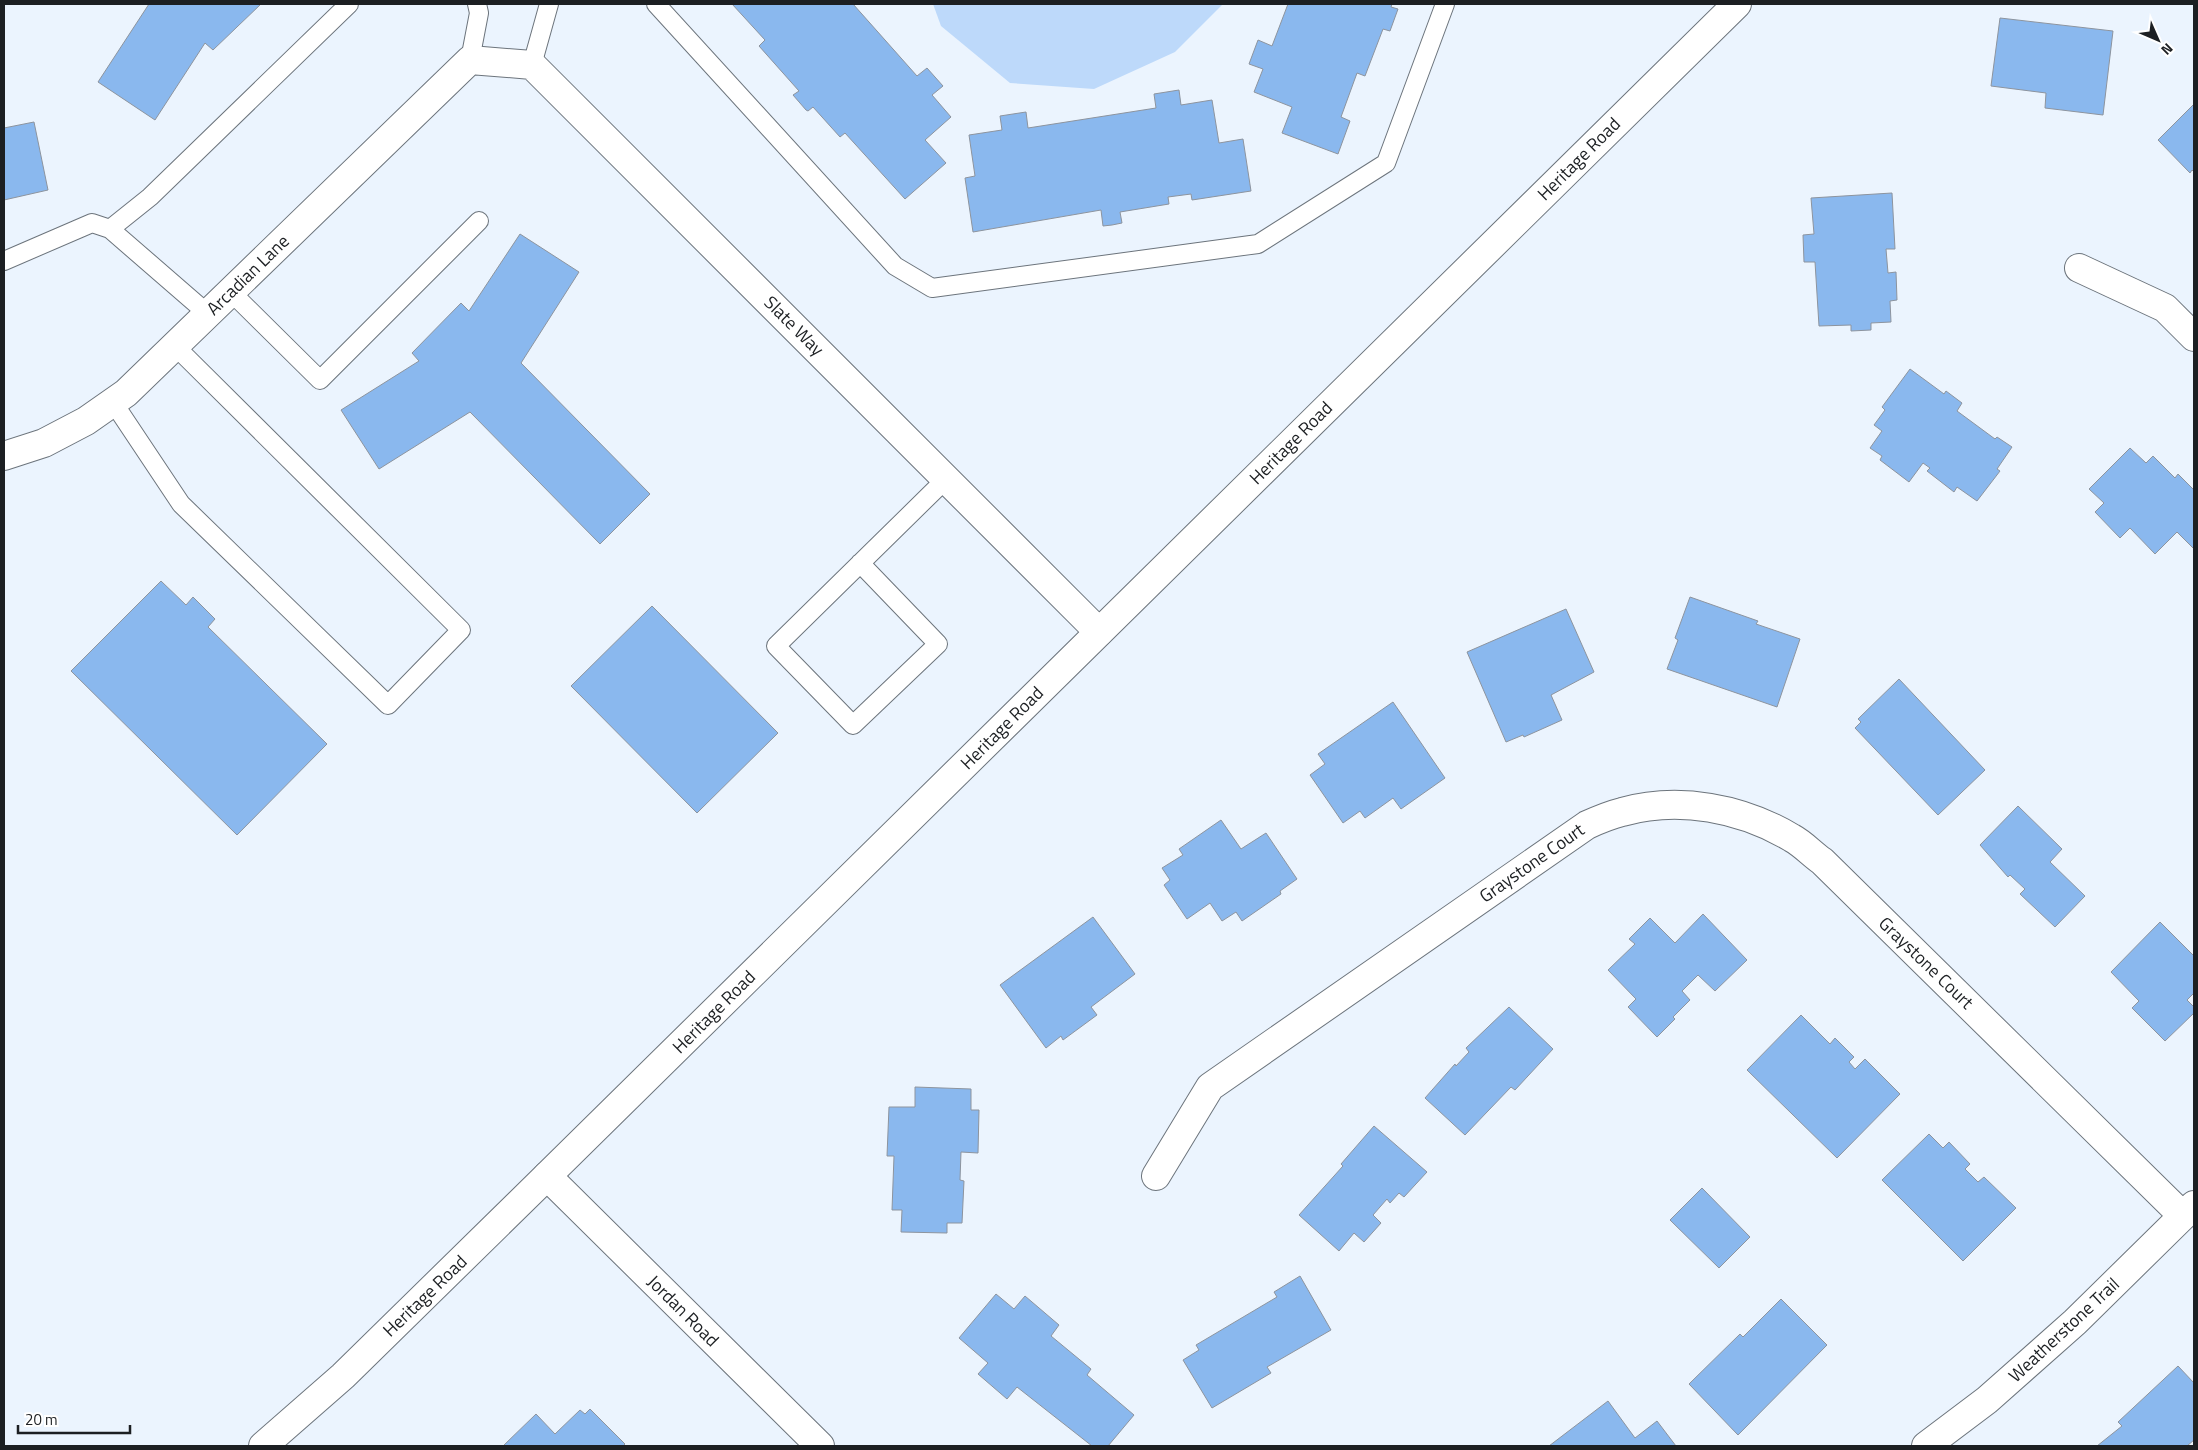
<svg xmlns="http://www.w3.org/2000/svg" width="2198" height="1450" viewBox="0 0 2198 1450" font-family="'Titillium Web',sans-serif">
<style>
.water{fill:#bdd9fa}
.building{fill:#8ab8ee;stroke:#8d949e}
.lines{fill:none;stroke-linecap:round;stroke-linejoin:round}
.service-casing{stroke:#6c747c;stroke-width:20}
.minor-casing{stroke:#6c747c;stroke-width:30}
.secondary-casing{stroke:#6c747c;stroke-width:30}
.service{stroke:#fff;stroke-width:18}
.minor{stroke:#fff;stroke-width:28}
.secondary{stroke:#fff;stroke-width:28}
.labels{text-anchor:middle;stroke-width:4;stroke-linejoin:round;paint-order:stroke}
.street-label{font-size:18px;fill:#1c1f22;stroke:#fff}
</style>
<rect width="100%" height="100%" fill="#ebf4fe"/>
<!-- water -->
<path class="water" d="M933 4H1223L1175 52 1094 89 1010 83 941 26Z"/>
<!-- building -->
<path class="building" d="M149 4H261L213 50 205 43 155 120 98 82Z
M732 4H853L917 76 927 68 943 86 932 95 951 117 925 140 946 163 905 199 845 133 840 137 813 107 808 111 806 110 793 95 799 91 759 46 765 40Z
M1288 4H1392L1391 7 1398 9 1390 31 1383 29 1365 76 1357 73 1341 117 1350 121 1338 154 1282 133 1292 107 1254 92 1263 69 1249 64 1258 40 1272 46Z
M2000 18 2113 31 2103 115 2045 108 2046 93 1991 86Z
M1179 90 1181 105 1212 100 1219 143 1243 139 1251 191 1192 200 1191 194 1168 197 1169 204 1120 212 1122 223 1112 225 1103 226 1101 210 973 232 965 178 975 176 969 135 1002 130 1000 116 1026 112 1028 128 1156 108 1154 94Z
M2194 104V172L2192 170 2190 173 2158 140Z
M34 122 48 190 4 200V128Z
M1892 193 1895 249H1886L1888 273 1896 272 1897 300 1890 301 1891 322 1871 323V330L1851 331V325L1819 326 1815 262H1804L1803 235 1814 234 1811 198Z
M520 234 579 272 521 363 650 494 600 544 470 412 379 469 341 410 419 361 412 353 461 303 469 311Z
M1910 369 1944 394 1946 391 1962 403 1957 411 1995 439 1997 437 2012 447 1997 469 2000 471 1977 501 1957 487 1954 492 1927 471 1930 468 1923 463 1909 482 1880 460 1882 456 1870 448 1882 431 1874 425 1885 410 1882 407Z
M2130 448 2146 463 2153 456 2175 478 2178 474 2194 490V549L2177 532 2155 554 2130 528 2120 538 2095 512 2104 503 2089 489Z
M161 581 186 605 193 597 215 619 208 627 327 744 237 835 71 671Z
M1690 597 1758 621 1756 624 1800 639 1777 707 1667 669 1678 640 1675 638Z
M652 606 778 733 697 813 571 686Z
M1566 609 1594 672 1551 695 1562 720 1524 737 1523 735 1506 742 1467 652Z
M1899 679 1985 770 1938 815 1855 728 1861 722 1858 719Z
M1393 702 1445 778 1401 809 1393 798 1365 818 1360 811 1343 823 1310 775 1325 764 1318 754Z
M2018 806 2062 849 2050 862 2085 896 2055 927 2020 894 2025 889 2010 875 2008 877 1980 845Z
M1221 820 1241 849 1266 833 1297 879 1280 891 1281 894 1242 921 1236 912 1222 921 1210 903 1187 919 1164 885 1170 880 1162 868 1183 855 1179 849Z
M1703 914 1747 960 1715 991 1698 975 1682 991 1690 1000 1673 1017 1675 1019 1657 1037 1628 1007 1636 999 1608 970 1635 944 1629 939 1650 918 1675 943Z
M1093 917 1135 974 1091 1007 1097 1015 1063 1040 1061 1036 1046 1048 1000 985Z
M2160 922 2194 956V993L2187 1000 2194 1007V1013L2165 1041 2132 1008 2139 1001 2111 972Z
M1509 1007 1553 1049 1515 1090 1511 1087 1465 1135 1425 1098 1455 1064 1456 1066 1469 1052 1466 1048Z
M1801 1015 1830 1044 1835 1038 1854 1057 1849 1062 1855 1069 1865 1059 1900 1094 1837 1158 1747 1070Z
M915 1087 971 1089V1110H979L978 1153 961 1152 960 1180 964 1181 962 1223H947V1233L901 1232 902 1210H892L894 1156H887L889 1107H915Z
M1374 1126 1427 1172 1404 1197 1399 1193 1390 1203 1387 1199 1373 1215 1381 1223 1364 1242 1354 1233 1339 1251 1299 1215 1343 1166 1341 1164Z
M1929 1134 1943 1148 1949 1142 1970 1164 1965 1169 1978 1182 1984 1177 2016 1208 1963 1261 1882 1180Z
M1702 1188 1750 1237 1719 1268 1670 1220Z
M1300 1276 1331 1330 1267 1367 1271 1373 1212 1408 1183 1360 1199 1350 1196 1345 1277 1297 1274 1292Z
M996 1294 1014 1309 1025 1296 1059 1325 1051 1336 1091 1369 1087 1375 1134 1415 1108 1446H1092L1017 1387 1007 1399 978 1374 988 1363 959 1338Z
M1781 1299 1827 1345 1738 1435 1689 1384 1740 1334 1743 1337Z
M2178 1366 2194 1383V1440L2187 1446H2097L2122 1426 2118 1422Z
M1608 1401 1635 1438 1657 1421 1676 1446H1549Z
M590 1409 625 1444 623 1446H503L536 1414 555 1434 580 1410 585 1414Z"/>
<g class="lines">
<!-- service casing -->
<g class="service-casing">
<path id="service" d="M656 4 895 266 932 288 1258 244 1386 163 1445 4
M470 60 479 13 477 4
M532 65 549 4
M110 229 150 197 349 4
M4 261 92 223 110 229 208 314
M231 292 320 380 479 221
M113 402 181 504 388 705 461 630 175 346
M860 563 938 644 853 725 776 646 946 479"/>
</g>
<!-- minor casing -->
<g class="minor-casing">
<path id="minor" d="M2079 268 2165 308 2194 337
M4 456 44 443 86 421 126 393 470 60 532 65 1099 632
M547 1176 820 1446
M1156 1176 1210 1087 1587 825C1598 820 1610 815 1622 812 1679 796 1742 808 1792 838 1803 844 1812 854 1822 861L2183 1216
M1926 1446 1987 1400 2075 1322 2194 1205"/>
</g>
<!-- secondary casing -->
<g class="secondary-casing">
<path id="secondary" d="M263 1446 343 1376 547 1176 1737 4"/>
</g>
<!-- service -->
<use href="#service" class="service"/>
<!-- minor -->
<use href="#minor" class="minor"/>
<!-- secondary -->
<use href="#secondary" class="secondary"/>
</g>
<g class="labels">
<!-- street labels -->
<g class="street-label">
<text transform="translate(1579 159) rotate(-45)" y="6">Heritage Road</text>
<text transform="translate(248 275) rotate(-44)" y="6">Arcadian Lane</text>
<text transform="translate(794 326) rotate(45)" y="6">Slate Way</text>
<text transform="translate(1291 443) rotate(-45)" y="6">Heritage Road</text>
<text transform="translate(1002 728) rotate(-45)" y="6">Heritage Road</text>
<text transform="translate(1532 863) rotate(-35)" y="6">Graystone Court</text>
<text transform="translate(1926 963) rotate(44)" y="6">Graystone Court</text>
<text transform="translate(714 1012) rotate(-45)" y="6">Heritage Road</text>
<text transform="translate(425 1296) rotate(-44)" y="6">Heritage Road</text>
<text transform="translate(683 1311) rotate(45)" y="6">Jordan Road</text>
<text transform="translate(2064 1330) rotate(-43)" y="6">Weatherstone Trail</text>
</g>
</g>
<!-- border -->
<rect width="2198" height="1450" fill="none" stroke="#1c1f22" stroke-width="10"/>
<!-- north arrow -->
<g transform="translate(2158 40) rotate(135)" stroke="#ffffff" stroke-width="4" paint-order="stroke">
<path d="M0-4L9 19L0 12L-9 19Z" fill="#1c1f22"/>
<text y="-8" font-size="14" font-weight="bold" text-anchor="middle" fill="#1c1f22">N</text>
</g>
<!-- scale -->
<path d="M18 1425v8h112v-8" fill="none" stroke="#1c1f22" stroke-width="2.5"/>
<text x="25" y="1425" font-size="15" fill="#1c1f22" stroke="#ffffff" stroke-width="4" paint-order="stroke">20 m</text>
</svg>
